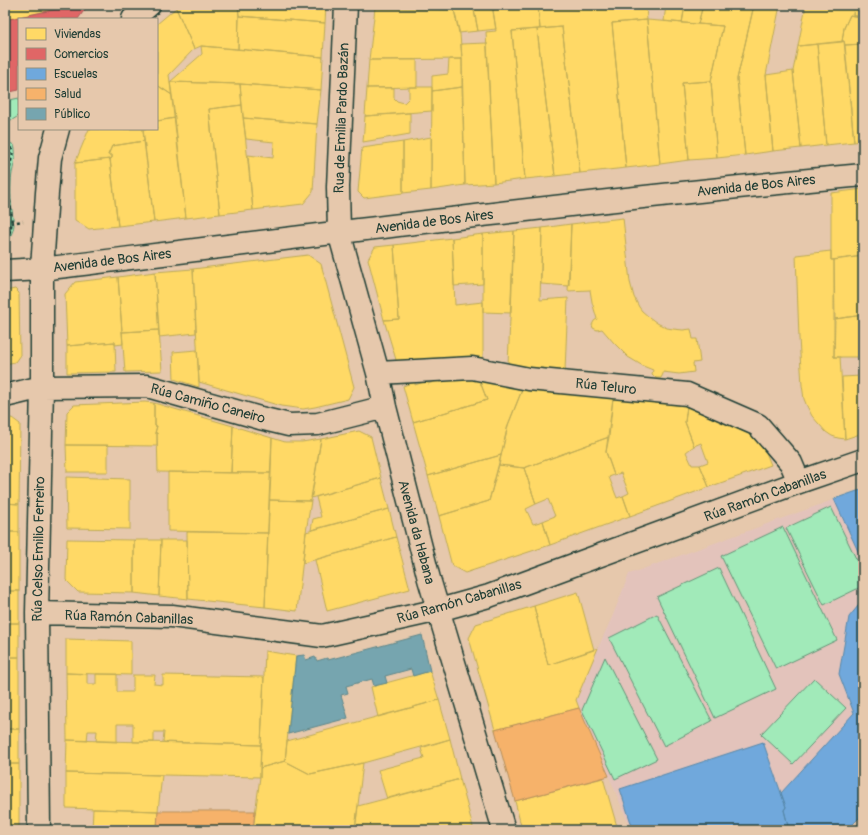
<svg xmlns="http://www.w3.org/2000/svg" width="868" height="835" viewBox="0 0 868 835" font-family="Pangolin,sans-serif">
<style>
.built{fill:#e3c3bb}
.green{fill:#a1eab9;stroke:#609476}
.homes{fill:#ffd966;stroke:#bcaa57}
.shops{fill:#e06666;stroke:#a65a57}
.schools{fill:#6fa8dc;stroke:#5788aa}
.health{fill:#f6b26b;stroke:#b68f5a}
.public{fill:#76a5af;stroke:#5c868a}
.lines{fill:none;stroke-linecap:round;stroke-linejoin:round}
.minor-casing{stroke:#1f3d34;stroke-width:25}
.path{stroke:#1f3d34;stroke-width:2.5;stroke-dasharray:3 3;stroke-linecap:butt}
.minor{stroke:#e6c8ac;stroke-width:22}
.labels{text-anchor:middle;stroke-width:4;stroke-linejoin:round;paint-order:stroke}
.street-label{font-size:14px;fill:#1f3d34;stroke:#e6c8ac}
</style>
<rect width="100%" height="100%" fill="#e6c8ac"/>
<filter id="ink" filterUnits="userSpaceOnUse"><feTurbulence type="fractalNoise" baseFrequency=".025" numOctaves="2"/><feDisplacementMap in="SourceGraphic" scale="8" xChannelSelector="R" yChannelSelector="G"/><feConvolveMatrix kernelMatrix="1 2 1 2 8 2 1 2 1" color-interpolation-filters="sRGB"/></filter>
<g filter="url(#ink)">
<!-- built -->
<path class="built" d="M863 489V814L847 830H631L609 776 576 700 598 648 613 615 629 574Z"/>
<!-- green -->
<path class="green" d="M19 98V115L17 117 12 120 7 118 5 110V101Z
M10 143 14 145C18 156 11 171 11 183 10 197 12 211 14 225 13 232 11 237 5 241V144Z
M831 507 863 573V586L824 605 786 528Z
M783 527 837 640 776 669 721 556Z
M719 568 776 689 715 718 657 597Z
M657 614 712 721 664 746 609 638Z
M605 657 657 759 615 779 582 710Z
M814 678 846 708 793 764 761 734Z"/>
<!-- homes -->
<path class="homes" d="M5 5H76L5 20Z
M181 5H238L239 16 238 49 201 46 194 49 176 8Z
M238 5H326L325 23 239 16Z
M376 5H426L425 9 375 8Z
M453 5H473L478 31 459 33Z
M473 5H492L496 29 478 31Z
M492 5H512L493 10Z
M513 5H538L540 29 512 31 525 179 494 183 486 32 496 31 493 10Z
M538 5H646L647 20 612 23 626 168 580 173 562 27 540 29Z
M666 5H685L682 23 664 21Z
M685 5H703L698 24 682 23Z
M703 5H754L737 79 745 155 717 158 711 81 723 26 698 24Z
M754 5H780L766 75 773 151 745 155 737 79Z
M806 5H854L853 16 850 15 844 28 842 42 798 46Z
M854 5H863V17L853 16Z
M176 8 194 49 169 75 172 95 157 85V24Z
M375 8 454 10 460 34 462 59 369 60Z
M850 15 863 17V44L845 45 844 41 842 42 844 28Z
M239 16 325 23 323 57 238 49Z
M647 20 660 164 626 168 612 23Z
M647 20 723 26 711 81 682 83 689 160 660 164Z
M562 27 580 173 555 176 537 29Z
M537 29 555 176 525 179 512 31Z
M844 41 854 142 826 145 817 44Z
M487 43 494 183 465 185 462 59 461 44Z
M817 44 826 145 801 148 793 71 798 46Z
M863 44V141L854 142 845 45Z
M201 46 323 57 321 90 240 84 170 82 202 54Z
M449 59H462V87L432 91V76L448 74Z
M369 60H417V87L367 88Z
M793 71 801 148 773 151 766 75Z
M711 81 717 158 689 160 682 83Z
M170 82 240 84 242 105 209 109 220 214 186 218Z
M240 84 321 90 317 124 243 118Z
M157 85 172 95 175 118 157 121Z
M409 87H432V111L365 116 367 88H394V98L397 101 404 103 409 98Z
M462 87 465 185 431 190 432 91Z
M242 105 253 210 220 214 209 109Z
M410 113V134L363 142 365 116Z
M175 118 186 218 154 222 143 129H157V121Z
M243 118 317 124 313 192 303 204 253 210 248 155 273 158 274 142 246 139Z
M89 129H143L144 141 112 146 108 155H112V158L110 159 75 163Z
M431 137V190L403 193V142Z
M144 141 154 222 118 226 110 159 112 158V155H108L112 146Z
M403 142V193L364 198 358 192 362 148Z
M110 159 118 226 89 229 75 220V163Z
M863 189V256L831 260V193Z
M623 218 630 282 634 297 639 307 642 311 649 317 657 323 667 328 673 329 683 330 691 329 693 339H697L700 362 693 363 694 372 679 374 663 372V374L661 378H656L652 374 653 370 643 366 628 357 614 343 602 329 597 330 593 328 592 325 594 321 597 319 592 302 590 290 568 291 571 224Z
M571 224 569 286 541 284 542 228Z
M542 228 540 300 568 298 565 371 524 367 508 364 514 231Z
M514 231 511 313 483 312V234Z
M483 234V284L454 286 452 238Z
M452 238 455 305 483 302V358L397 363 384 320 399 319 394 245Z
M394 245 399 319 384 320 368 259 375 247Z
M831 251V260H834V357H840L845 439 838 438 832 436 826 432 812 416 806 404 804 399 802 385 799 338 796 255Z
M308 255 321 264 354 387 348 399 315 407 303 409 296 408 281 406 199 382 193 269Z
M863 256V315L835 319 834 260Z
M193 269 196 333 159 337 155 272Z
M155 272 159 330 122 332 118 277Z
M118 277 123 344 115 345V342L67 346 65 294 75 282Z
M15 289 19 293 20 355 15 362 5 364V291Z
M863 315V357H834L835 319Z
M159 330 162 371 125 372 122 332Z
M115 342 116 372 67 373V346Z
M197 350 199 382V387L174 379 173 352Z
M859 357H863V433L845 439 842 377 861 376Z
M464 377 465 380 479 379 487 400 413 422 403 386 415 382V385L427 381 428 384 439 380 440 383 452 379 453 381Z
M479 379 522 390 508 425 501 455 428 476 413 422 487 400Z
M522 390 613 398 609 437 524 468 499 465 508 425Z
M613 398 687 406 685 422 694 446 686 452 692 465H700L709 487 630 516 623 496 629 493 621 473 614 475 606 452Z
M145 402 154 403V418L155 419V426H157L155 433H157V446L66 445 67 412 74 405Z
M154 403 233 426 231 473 158 472 157 433H155L157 426H155V419L154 418Z
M687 406 751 435 765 450 771 465 709 487 700 465 708 462 701 443 694 446 685 422Z
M12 418 20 424 19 504 5 503V419Z
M233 426 272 438 271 473H231Z
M359 431 371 437 381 478 311 498 321 439Z
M609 437 606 452 614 475 609 477 617 498 623 496 630 516 550 545 543 521 555 516 548 499 536 504 524 468Z
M272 438 285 442H302L321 439 311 501 269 500Z
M66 445H108V472H67Z
M501 455 489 501 439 516 428 476Z
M499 465 524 468 536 504 526 509 533 524 543 521 550 545 465 573 452 566 439 516 489 501Z
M168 472 271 473 268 533 168 531Z
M66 477 130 479V529L67 528Z
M381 478 389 509 311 530 313 519 321 517 316 497Z
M269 500 311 501 306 532 297 611 265 607Z
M5 503 19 504V532H5Z
M389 509 396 537 303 563 306 532Z
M5 532H19V591H5Z
M187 532 268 533 265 607 188 599Z
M396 537 410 589 327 611 315 560Z
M67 539 134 540V593L78 592 66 580Z
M134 540H161L159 596 134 593Z
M161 540H187L188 599 159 596Z
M5 591H19V623H5Z
M578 592 594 650 548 665 534 606Z
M534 606 548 665 598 648 576 700 579 708 495 730 469 638 476 624Z
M5 623H19V657H5Z
M66 639 131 641V675L66 673Z
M265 651 296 656 285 761 260 768Z
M5 657H19V729H5Z
M430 671 439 700 378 717 371 687Z
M66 673 87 674V684H96V674H117V692H133V675H155L154 684 163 685V675L264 677 261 745 163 742 164 732H154V742H133V724H117V742L96 741 97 731H88L87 741 67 740Z
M439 700 450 739 363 763 310 774 285 761 287 741Z
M5 729H19V764H5Z
M450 739 460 779 387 799 378 770 424 758 421 748Z
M67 740 261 745 260 777 66 773Z
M285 761 310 774 363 763 355 830H253L260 777V768Z
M5 764H19V830H5Z
M66 773 162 775 158 811 66 808Z
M603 778 618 830H522L515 801Z
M460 779 473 827 461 830H355L358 806Z
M93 809 158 811 157 830H92Z
M630 826 631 830H618Z"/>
<!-- shops -->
<path class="shops" d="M76 5H88L78 19H19V90L5 93V20Z"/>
<!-- schools -->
<path class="schools" d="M863 489V562L834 499Z
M863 600V814L847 830H789L784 810 786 807 781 793 854 713 839 674 849 617Z
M763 742 786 807 784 810 789 830H631L630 826H632L620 789Z"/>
<!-- health -->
<path class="health" d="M579 708 609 776 515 801 495 730Z
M158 811H255L253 830H157Z"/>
<!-- public -->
<path class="public" d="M422 635 430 671 413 676 411 669 385 676 387 683 374 686 372 679 346 686 348 693 341 695 348 718 288 734 296 656 304 655 306 660 315 657 317 661 327 658 328 660Z"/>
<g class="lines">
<!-- minor casing -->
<g class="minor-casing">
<path id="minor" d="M346 5 338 187 339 232 378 373 385 407 429 579 504 830
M133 19 149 5
M5 271 42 269C316 235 589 200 863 175
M378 373 472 368 529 379 687 394 758 425 791 463 799 482
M5 396 42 387 147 386 260 418 289 425 318 424 385 407
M37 613 172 616 322 636 439 610 489 596 799 482 863 460
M39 830 37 613 42 387V269L47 193 50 158 58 129"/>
</g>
<!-- path -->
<path class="path" d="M5 147C9 146 11 147 13 151 11 162 8 174 8 186 8 202 18 226 5 238
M11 223 23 221"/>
<!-- minor -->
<use href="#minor" class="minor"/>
</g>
</g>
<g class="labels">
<!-- street labels -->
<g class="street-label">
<text transform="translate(341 118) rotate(-88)" y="5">Rua de Emilia Pardo Bazán</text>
<text transform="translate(756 185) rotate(-6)" y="5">Avenida de Bos Aires</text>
<text transform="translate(434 221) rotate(-7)" y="5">Avenida de Bos Aires</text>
<text transform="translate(112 260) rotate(-7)" y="5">Avenida de Bos Aires</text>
<text transform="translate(606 386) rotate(6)" y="5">Rúa Teluro</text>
<text transform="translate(208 403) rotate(15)" y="5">Rúa Camiño Caneiro</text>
<text transform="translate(765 495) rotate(-20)" y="5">Rúa Ramón Cabanillas</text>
<text transform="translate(417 532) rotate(75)" y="5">Avenida da Habana</text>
<text transform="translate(38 549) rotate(-89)" y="5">Rúa Celso Emilio Ferreiro</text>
<text transform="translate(459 601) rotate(-16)" y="5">Rúa Ramón Cabanillas</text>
<text transform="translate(129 617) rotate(2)" y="5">Rúa Ramón Cabanillas</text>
</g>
</g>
<!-- margin -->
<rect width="868" height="835" fill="none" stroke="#e6c8ac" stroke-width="20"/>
<rect x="10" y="10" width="848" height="815" fill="none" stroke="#1f3d34" stroke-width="1.5" filter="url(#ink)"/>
<!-- legend -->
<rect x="18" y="18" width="140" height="112" fill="#e6c8ac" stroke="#96907c"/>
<rect x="26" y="28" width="20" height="12" fill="#ffd966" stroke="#96907c"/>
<text x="54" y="38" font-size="12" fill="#1f3d34">Viviendas</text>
<rect x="26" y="48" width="20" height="12" fill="#e06666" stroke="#96907c"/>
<text x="54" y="58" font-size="12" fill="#1f3d34">Comercios</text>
<rect x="26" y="68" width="20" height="12" fill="#6fa8dc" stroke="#96907c"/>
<text x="54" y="78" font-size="12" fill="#1f3d34">Escuelas</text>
<rect x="26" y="88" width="20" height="12" fill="#f6b26b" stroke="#96907c"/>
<text x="54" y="98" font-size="12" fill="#1f3d34">Salud</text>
<rect x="26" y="108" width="20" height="12" fill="#76a5af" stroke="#96907c"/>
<text x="54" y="118" font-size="12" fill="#1f3d34">Público</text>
</svg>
